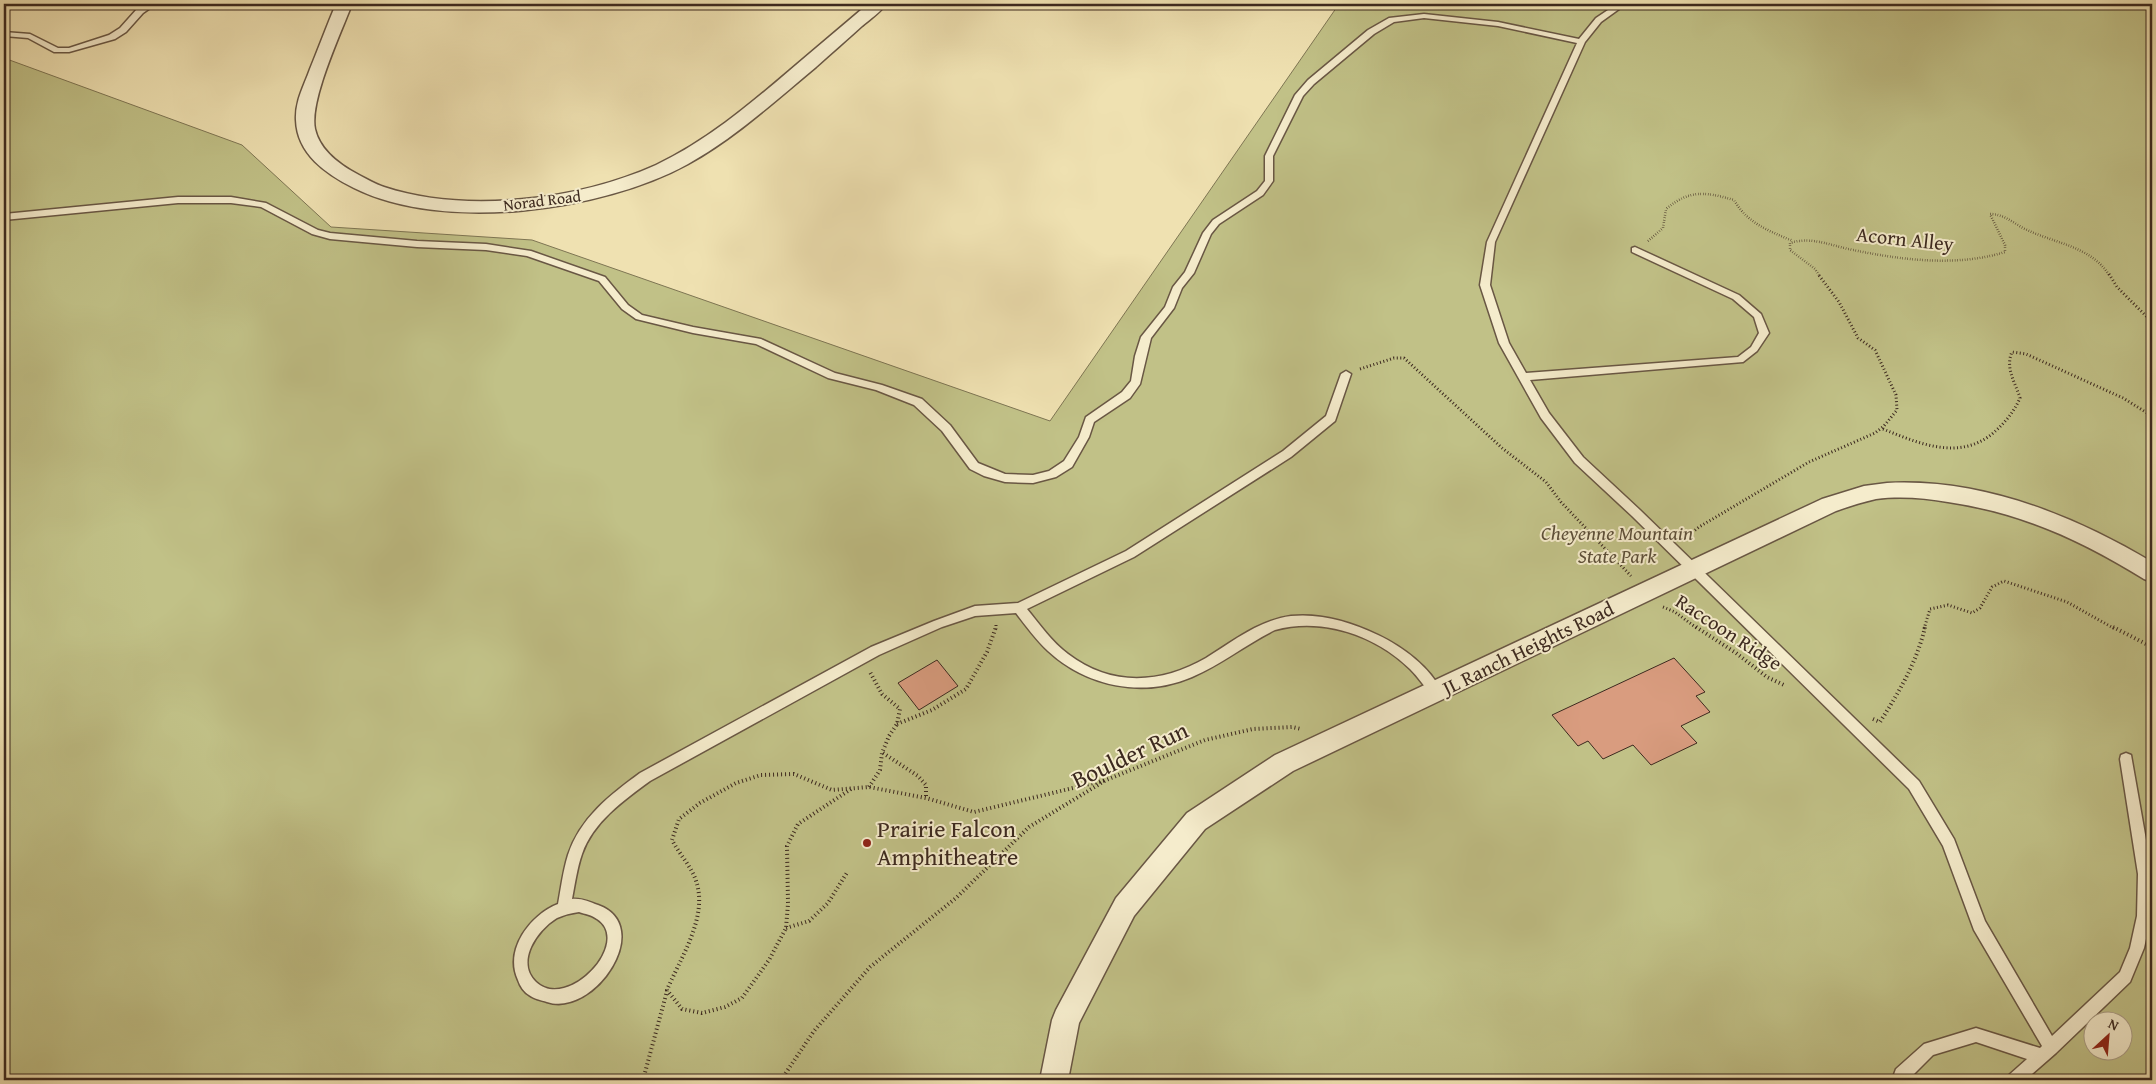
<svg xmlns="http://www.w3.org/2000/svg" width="2156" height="1084" viewBox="0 0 2156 1084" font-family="'Gentium Book Plus',serif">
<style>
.green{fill:#c1c187;stroke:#7e7553;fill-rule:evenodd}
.building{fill:#d99c7f;stroke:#3c291f}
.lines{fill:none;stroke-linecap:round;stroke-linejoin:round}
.service-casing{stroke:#695744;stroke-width:3}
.minor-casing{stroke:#695744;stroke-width:3}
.tertiary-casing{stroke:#695744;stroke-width:3}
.path-far2{stroke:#3c291f;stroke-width:2.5;stroke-dasharray:0.5 2;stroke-linecap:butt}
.path-far1{stroke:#3c291f;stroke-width:3;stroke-dasharray:1 2.5;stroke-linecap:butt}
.path{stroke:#3c291f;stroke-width:4;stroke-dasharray:1 3;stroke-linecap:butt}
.service{fill:#f5eccc;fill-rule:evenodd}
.minor{fill:#f5eccc;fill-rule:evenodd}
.tertiary{fill:#f5eccc;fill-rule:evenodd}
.poi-dot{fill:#8f2418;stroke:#f5eccc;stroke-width:2}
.labels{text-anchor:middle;stroke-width:4;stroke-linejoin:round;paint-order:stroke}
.far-street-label{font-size:16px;fill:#3c291f;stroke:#f5eccc}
.street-label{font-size:20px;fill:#3c291f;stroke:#f5eccc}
.park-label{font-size:20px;font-style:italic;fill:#5d4f39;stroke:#f5eccc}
.near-street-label{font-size:24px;fill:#3c291f;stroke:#f5eccc}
.near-poi-label{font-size:24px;fill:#3c291f;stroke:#f5eccc;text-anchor:start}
</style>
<rect width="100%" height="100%" fill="#efe1b1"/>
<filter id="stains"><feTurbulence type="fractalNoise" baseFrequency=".004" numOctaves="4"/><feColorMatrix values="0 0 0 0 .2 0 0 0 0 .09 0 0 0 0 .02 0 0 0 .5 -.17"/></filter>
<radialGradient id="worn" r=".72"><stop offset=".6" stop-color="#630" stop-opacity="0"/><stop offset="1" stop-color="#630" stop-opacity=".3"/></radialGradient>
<!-- green -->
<path class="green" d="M1339 4H2152V1080H4V58L242 145 331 227 532 240 1050 421ZM2094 1022H2124V1052H2094Z"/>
<!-- building -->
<path class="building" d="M1674 658 1705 692 1696 696 1710 712 1681 726 1697 743 1651 765 1633 745 1603 759 1588 741 1578 746 1552 715Z
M937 660 958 686 919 710 898 683Z"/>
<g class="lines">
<!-- service casing -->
<g class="service-casing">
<path id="service" d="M147 4H156L143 13 126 32 115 39 69 52H54L28 38 4 36V32L30 34 58 48H69L109 35 120 28 137 9Z
M1617 4H1626L1601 22 1585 42 1495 242 1490 285 1509 343 1526 373 1738 357 1751 347 1759 333 1754 317 1733 299 1632 252V248L1635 247 1739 295 1761 314 1769 333 1757 351 1743 362 1530 380 1549 413 1583 457 1640 510 1919 781 1954 839 1985 921 2052 1036 2120 972 2130 948 2137 916 2138 874 2120 759 2121 755 2126 753 2131 755 2152 874 2151 916 2144 948 2130 982 2056 1053 2025 1080H2006L2009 1075 2027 1059 1976 1042 1933 1055 1908 1080H1892L1896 1069 1924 1044 1976 1028 2040 1048 2042 1046 1974 930 1943 846 1909 789 1632 516 1575 463 1541 418 1499 343 1480 285 1487 242 1577 43 1498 26 1424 18 1394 22 1374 34 1314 84 1303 96 1273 156V181L1263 195 1219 224 1211 234 1194 273 1182 288 1174 308 1151 338 1140 384 1130 398 1094 422 1089 437 1072 467 1056 477 1033 483 1005 482 984 476 970 469 942 431 914 405 876 390 828 378 756 344 693 333 636 319 622 309 599 281 527 256 486 250 417 247 330 239 312 234 261 207 231 203H178L4 220V214L178 197H231L266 203 318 230 330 233 417 241 486 244 531 251 605 277 628 305 642 315 693 327 761 339 835 373 882 385 922 399 950 425 978 463 1005 474 1033 475 1049 471 1064 461 1079 437 1086 417 1122 392 1131 381 1135 356 1141 337 1165 307 1173 287 1185 272 1203 233 1213 220 1257 191 1265 181V156L1295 95 1308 80 1368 30 1389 18 1424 14 1498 22 1579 39 1596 18Z
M1346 371 1351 374 1335 421 1291 457 1134 557 1027 609C1040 625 1052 642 1068 654 1111 687 1161 684 1206 658 1232 642 1259 620 1291 616 1321 613 1351 622 1378 635 1403 647 1430 667 1442 692L1440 696 1436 697 1432 696C1425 687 1418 677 1410 669 1375 635 1322 617 1275 630 1246 644 1221 665 1192 677 1143 698 1087 687 1048 651 1036 640 1026 626 1016 613L975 616 942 627 879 655 650 781C624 800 593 822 582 854 577 868 575 884 572 899 582 898 589 902 598 905 656 926 594 1018 547 1002 541 1000 534 999 529 995 524 992 520 986 518 980 504 950 530 915 558 904 561 888 563 871 568 855 580 818 610 795 640 773L871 647 934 621 975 606 1018 603 1126 551 1283 451 1326 416 1341 374ZM579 912C585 914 592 915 597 919 633 942 568 1012 536 982 515 962 537 930 557 918 564 915 571 913 579 912Z"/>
</g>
<!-- minor casing -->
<g class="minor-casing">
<path id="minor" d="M1887 483C1981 478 2073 515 2152 562V582L2144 579C2081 540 2022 513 1948 502 1925 498 1900 496 1876 499 1863 502 1850 506 1836 511L1293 771 1205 829 1134 916 1079 1023 1068 1080H1040L1052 1020 1056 1010 1116 898 1187 813 1275 755 1822 499 1864 486Z"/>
</g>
<!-- tertiary casing -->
<g class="tertiary-casing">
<path id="tertiary" d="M336 4H352C341 33 309 101 315 129 320 151 340 165 359 175 367 179 375 184 384 187 466 214 578 200 656 165 705 142 748 106 789 71 815 49 842 26 868 4H886C880 13 870 19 862 26 847 40 831 53 816 67 775 101 735 138 688 164 603 211 444 233 354 188 326 174 297 154 296 120 295 101 304 86 310 69 319 47 327 25 336 4Z"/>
</g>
<!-- path-far2 -->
<path class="path-far2" d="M1648 241 1663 228 1666 209C1690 189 1706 192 1734 200 1747 223 1769 231 1793 241
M1819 275 1815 269 1790 250V243C1812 236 1832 246 1853 250 1902 260 1957 267 2005 252V245L1990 214C2004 214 2013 223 2025 229 2053 243 2091 246 2109 275"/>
<!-- path-far1 -->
<path class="path-far1" d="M2109 274 2117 287 2152 322
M1360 369 1394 358H1404L1502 448 1546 482 1561 502 1631 576
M1883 429C1918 443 1958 461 1992 434 2004 424 2014 412 2020 398 2015 382 2005 368 2012 352L2026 354 2123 398 2152 416
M1684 539 1699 527 1809 462 1875 433 1884 426 1897 410 1896 395 1875 350 1858 338 1839 302 1818 274
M1663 607 1675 612 1698 629
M996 625V629
M1924 629 1930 609 1948 605 1972 613 1980 608 1992 587 2004 581 2067 602 2115 629"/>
<!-- path -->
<path class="path" d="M1696 627 1736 653 1767 677 1786 686
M2113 627 2152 647
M1873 719 1880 722C1899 692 1917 662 1925 627
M897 724 932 710 966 689 987 652 996 627
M883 753 918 776 926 785V798
M869 787 880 770 882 753 889 736 897 724 900 709 882 694 870 672
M851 789 798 824 787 846 788 904 786 928 769 960 742 998 725 1007 702 1013 682 1009 667 990C680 959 707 919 697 884 693 868 679 854 672 840L679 819 700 803 736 783 761 775 794 774 832 790 869 787 926 798 974 812 1106 780
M786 928 809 921 828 903 848 871
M643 1080 667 991
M781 1080 814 1031 870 967 956 898 1029 827 1106 780 1205 740 1253 729 1292 727 1301 729"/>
<!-- service -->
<use href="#service" class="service"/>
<!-- minor -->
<use href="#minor" class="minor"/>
<!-- tertiary -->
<use href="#tertiary" class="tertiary"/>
</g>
<!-- markers -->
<circle class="poi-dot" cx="867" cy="843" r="5"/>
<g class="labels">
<!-- far-street labels -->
<g class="far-street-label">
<text transform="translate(542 200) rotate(-7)" y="6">Norad Road</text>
</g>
<!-- street labels -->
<g class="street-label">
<text transform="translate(1905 239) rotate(6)" y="7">Acorn Alley</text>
<text transform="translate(1729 632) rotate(33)" y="7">Raccoon Ridge</text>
<text transform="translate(1528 648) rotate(-26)" y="7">JL Ranch Heights Road</text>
</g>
<!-- park labels -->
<g class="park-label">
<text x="1617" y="540">Cheyenne Mountain<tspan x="1617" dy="23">State Park</tspan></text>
</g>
<!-- near-street labels -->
<g class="near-street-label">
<text transform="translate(1130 755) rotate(-25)" y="8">Boulder Run</text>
</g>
<!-- near-poi labels -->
<g class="near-poi-label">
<text x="877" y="837">Prairie Falcon<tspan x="877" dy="28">Amphitheatre</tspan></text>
</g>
</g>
<!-- margin -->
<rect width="2156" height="1084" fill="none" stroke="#efe1b1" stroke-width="20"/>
<rect x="5" y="5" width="2146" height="1074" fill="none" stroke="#3c291f" stroke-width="2.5"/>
<rect x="10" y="10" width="2136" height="1064" fill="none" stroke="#3c291f"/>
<!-- north arrow -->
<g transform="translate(2108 1036) rotate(26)"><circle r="24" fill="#f5eccc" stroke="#ab9e87"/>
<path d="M0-4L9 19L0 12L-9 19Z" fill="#8f2418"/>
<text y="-8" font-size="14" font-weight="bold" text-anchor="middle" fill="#3c291f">N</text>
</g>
<rect width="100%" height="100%" filter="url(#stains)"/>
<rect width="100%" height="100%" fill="url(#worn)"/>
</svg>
